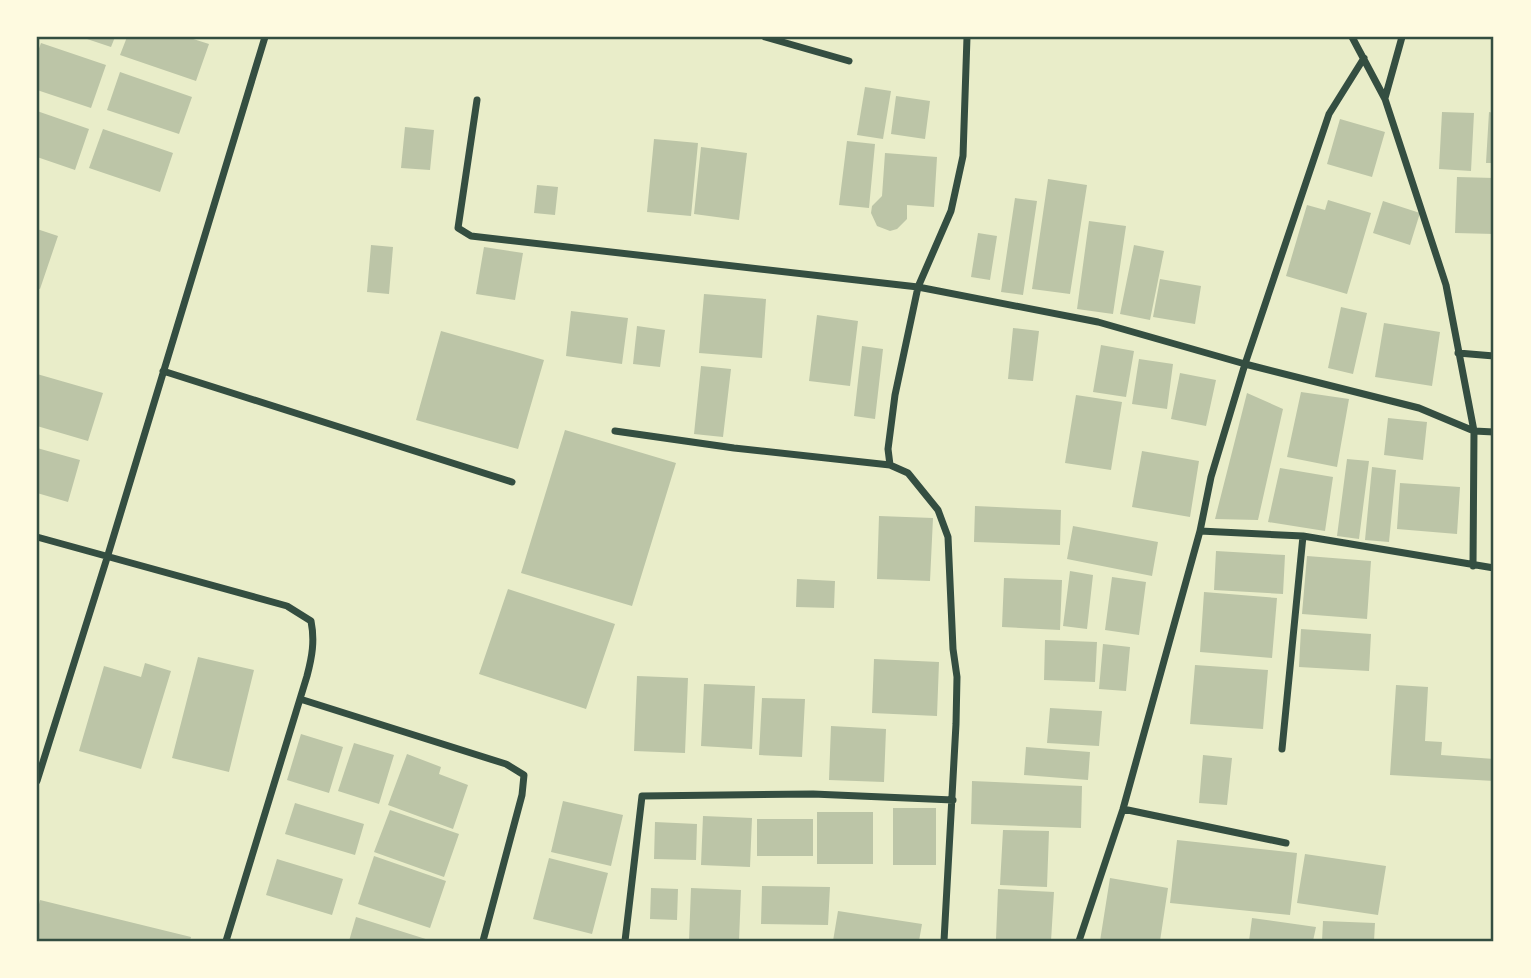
<svg xmlns="http://www.w3.org/2000/svg" width="1531" height="978" viewBox="0 0 1531 978" font-family="'Fira Sans',sans-serif">
<style>
.building{fill:#bcc5a7}
.lines{fill:none;stroke-linecap:round;stroke-linejoin:round}
.minor{stroke:#344e41;stroke-width:7}
.neatline{fill:none;stroke:#344e41;stroke-width:2.5}
</style>
<rect width="100%" height="100%" fill="#e9edc9"/>
<!-- building -->
<path class="building" d="M81 37H115L111 47Z
M127 37H187L209 44 196 81 120 55Z
M41 43 106 65 91 108 37 90V54Z
M120 72 192 97 179 134 107 110Z
M865 87 891 91 883 139 857 135Z
M896 96 930 101 925 139 891 134Z
M37 111 89 129 75 170 37 157Z
M1442 112 1474 113 1471 171 1439 169Z
M1489 112 1494 113V163H1486Z
M1340 119 1385 132 1372 177 1327 164Z
M405 127 434 130 430 170 401 168Z
M103 129 173 153 160 192 89 168Z
M654 139 698 143 691 216 647 212Z
M847 141 875 144 869 208 839 205Z
M701 147 747 153 739 220 694 214Z
M885 153 937 157 934 207 907 205V219L897 229 890 231 877 226 871 213 872 206 882 196Z
M1457 177 1494 178V234L1455 233Z
M1048 179 1087 185 1070 294 1032 289Z
M537 185 558 187 555 215 534 213Z
M1015 198 1037 201 1023 295 1001 292Z
M1328 200 1371 213 1347 294 1286 276 1307 205 1325 210Z
M1383 201 1420 213 1410 245 1373 233Z
M1089 221 1126 226 1113 314 1077 309Z
M37 229 58 236 40 289 37 288Z
M978 233 997 236 990 280 971 277Z
M371 245 393 247 389 294 367 292Z
M1134 245 1164 251 1150 320 1120 314Z
M484 247 523 253 515 300 476 294Z
M1160 279 1201 286 1195 324 1153 317Z
M704 294 766 299 762 358 699 353Z
M1341 307 1367 313 1353 374 1328 368Z
M571 311 628 318 622 364 566 356Z
M817 315 858 321 850 386 809 381Z
M1384 323 1440 332 1432 386 1375 377Z
M637 326 665 330 660 367 633 364Z
M1013 328 1039 331 1033 381 1008 379Z
M441 331 544 360 518 449 416 420Z
M1101 345 1134 351 1126 397 1093 392Z
M862 346 883 349 875 419 854 416Z
M1139 359 1173 364 1167 409 1132 404Z
M701 366 731 369 723 437 694 434Z
M1180 373 1216 380 1206 426 1171 419Z
M37 374 103 393 88 441 37 426Z
M1301 392 1349 399 1337 467 1287 457Z
M1247 393 1283 409 1258 520 1215 519Z
M1076 395 1122 402 1111 470 1065 463Z
M1388 418 1427 422 1423 460 1384 455Z
M565 430 676 463 632 606 521 573Z
M37 448 80 460 68 502 37 493Z
M1142 451 1199 461 1190 517 1132 507Z
M1347 459 1369 461 1359 539 1337 536Z
M1372 467 1396 470 1389 542 1365 540Z
M1280 468 1333 477 1325 531 1268 522Z
M1400 483 1460 487 1457 534 1397 529Z
M975 506 1061 510 1060 545 974 542Z
M879 516 933 518 930 581 877 579Z
M1073 526 1158 542 1152 576 1067 559Z
M1216 551 1285 555 1283 594 1214 590Z
M1307 556 1371 561 1367 619 1302 614Z
M1070 571 1093 575 1087 629 1063 626Z
M1112 577 1146 582 1139 635 1105 630Z
M1004 578 1062 580 1060 630 1002 627Z
M797 579 835 581 834 608 796 607Z
M508 589 615 624 586 709 479 674Z
M1204 592 1277 598 1272 658 1200 652Z
M1301 629 1371 634 1369 671 1299 667Z
M1045 640 1097 642 1095 682 1044 680Z
M1103 644 1130 647 1126 691 1099 689Z
M198 657 254 670 229 772 172 758Z
M874 659 939 662 937 716 872 713Z
M145 663 171 671 141 769 79 751 104 666 141 677Z
M1195 665 1268 670 1263 729 1190 724Z
M637 676 688 678 685 753 634 751Z
M704 684 755 686 752 749 701 746Z
M1396 685 1428 687 1425 741 1442 742 1441 755 1494 759V781L1390 775Z
M762 698 805 699 802 757 759 755Z
M1050 708 1102 711 1099 746 1047 743Z
M831 726 886 729 884 782 829 780Z
M301 734 343 747 329 793 287 780Z
M354 743 394 755 379 804 338 791Z
M1026 747 1090 752 1088 780 1024 775Z
M407 754 441 767 439 774 468 785 453 829 388 805Z
M1203 755 1232 758 1227 805 1199 803Z
M972 781 1082 786 1081 828 971 824Z
M563 801 623 815 611 866 551 852Z
M295 803 364 824 355 855 285 834Z
M893 808H936V865H893Z
M390 810 459 834 444 877 374 852Z
M817 812H873V864H817Z
M703 816 752 818 750 867 701 865Z
M757 819H813V856H757Z
M655 822 697 824 696 860 654 859Z
M1003 830 1049 831 1047 887 1000 885Z
M1177 840 1297 853 1290 915 1170 903Z
M1305 854 1386 866 1378 915 1297 903Z
M374 856 446 881 430 928 358 904Z
M549 858 608 873 592 934 533 919Z
M277 859 343 879 332 915 266 895Z
M1110 878 1168 888 1160 941H1100Z
M762 886 830 887 828 925 761 924Z
M651 888 678 889 677 920 650 919Z
M691 888 741 890 739 941H689Z
M998 889 1054 892 1051 941 996 939Z
M40 900 191 937 190 941H37V913Z
M838 911 922 924 919 941H833Z
M356 917 432 941H349Z
M1252 918 1316 927 1313 941H1249Z
M1323 921 1375 923 1374 941H1322Z"/>
<g class="lines">
<!-- minor -->
<path class="minor" d="M765 37 849 61
M1352 37 1385 99 1446 285 1474 431 1473 566
M1385 98 1402 37
M477 100 458 228 471 236 918 287 1098 322 1245 364 1419 408 1474 431 1494 432
M1458 353 1494 356
M163 371 512 482
M615 431 734 448 890 465
M1200 531 1303 536 1494 568
M37 537 287 606 311 621C315 641 312 657 307 676L226 941
M300 699 506 764 524 775 522 795 483 941
M1282 749 1303 536
M37 781 107 558 265 37
M1123 809 1286 843
M625 941 642 796 813 794 953 800
M944 941 956 724 957 677 953 649 948 537 938 510 908 473 890 465 888 449 895 395 918 287 951 211 963 156 967 37
M1079 941 1123 809 1200 531 1211 477 1245 364 1329 114 1364 58"/>
</g>
<!-- border -->
<rect width="1531" height="978" fill="none" stroke="#fefae0" stroke-width="77"/>
<rect x="38" y="38" width="1454" height="902" class="neatline"/>
</svg>
